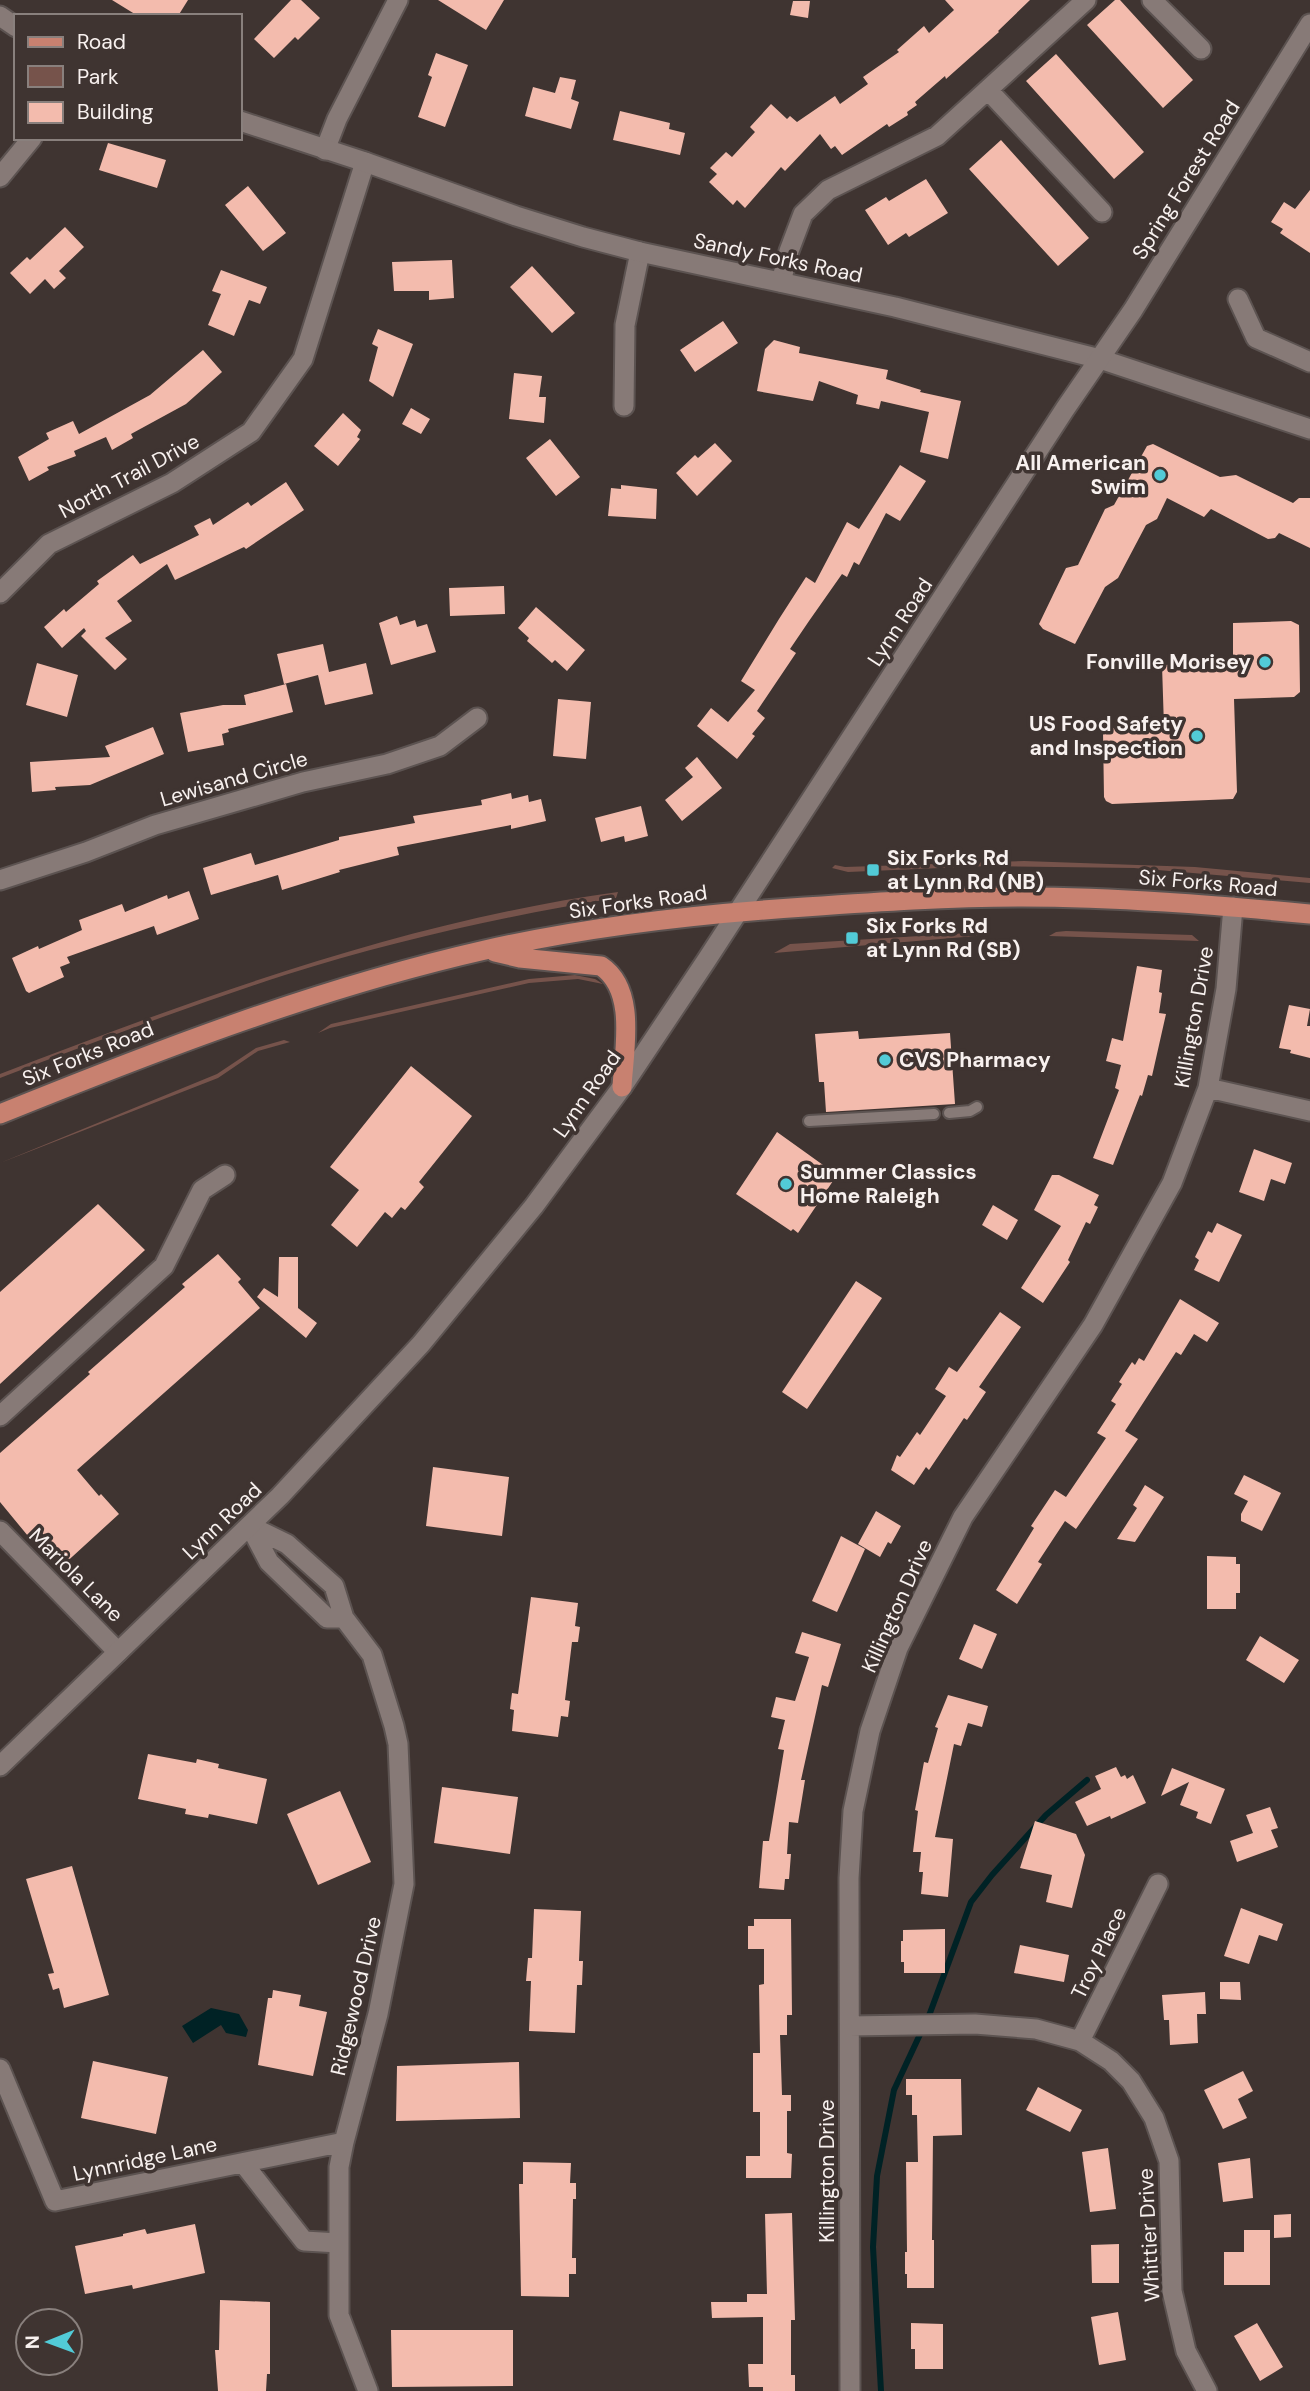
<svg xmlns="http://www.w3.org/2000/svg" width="1310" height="2391" viewBox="0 0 1310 2391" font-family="'DM Sans',sans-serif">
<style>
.green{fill:#76534b}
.water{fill:#002225}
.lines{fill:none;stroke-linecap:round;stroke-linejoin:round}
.stream{stroke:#002225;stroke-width:6}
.building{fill:#f3bbad}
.service-casing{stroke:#5c5351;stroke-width:14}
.minor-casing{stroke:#5c5351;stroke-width:23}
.tertiary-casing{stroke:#5c5351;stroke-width:23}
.secondary-casing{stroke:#5c5351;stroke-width:23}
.primary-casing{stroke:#5c5351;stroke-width:23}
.service{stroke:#877a77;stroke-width:10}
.minor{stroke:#877a77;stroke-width:19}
.tertiary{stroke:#877a77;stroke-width:19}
.secondary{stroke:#877a77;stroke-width:19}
.primary{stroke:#c88170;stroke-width:19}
.poi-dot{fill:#52cbd7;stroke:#3f3431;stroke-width:2.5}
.labels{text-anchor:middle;stroke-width:7;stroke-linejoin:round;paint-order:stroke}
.street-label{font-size:21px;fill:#f8f1ef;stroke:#3f3431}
.poi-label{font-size:21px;font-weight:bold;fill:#f8f1ef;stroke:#3f3431;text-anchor:start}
</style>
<rect width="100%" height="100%" fill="#3f3431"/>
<!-- green -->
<path class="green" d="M1024 861 1195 867 1310 878V883L1134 868 987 866 848 872 832 868 835 865 845 867Z
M618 892 616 898C504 916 393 941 285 975 189 1006 94 1042 0 1078V1074C200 997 406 921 618 892Z
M1066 931 1192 935 1199 941 1049 936 1056 932Z
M968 933 988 935 774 953 790 944Z
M575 975 595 979 603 984 578 979 529 983 330 1028 318 1033 331 1024 529 979Z
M284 1040 290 1042 258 1051 218 1078 0 1163 217 1074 256 1048Z"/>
<!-- water -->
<path class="water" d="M211 2008 239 2014 248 2030 246 2037 226 2033 221 2025 193 2043 182 2026Z"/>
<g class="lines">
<!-- stream -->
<path class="stream" d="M881 2391 873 2247 877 2176 894 2090 930 2013 971 1902 992 1875 1046 1815 1087 1780"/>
</g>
<!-- building -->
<path class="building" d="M112 0H188L178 16H138Z
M291 0H301L320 18 298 40 295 37 274 58 254 39Z
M438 0H504L486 30Z
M945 0H1030L998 31 999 32 946 79 945 76 915 102 917 105 907 112 908 115 889 127 887 124 842 155 835 146 831 149 820 134 785 171 781 167 745 208 737 200 733 205 709 182 717 174 710 168 726 152 732 157 755 132 750 127 771 104 787 119 790 116 797 122 835 96 840 104 868 84 863 77 899 52 897 50 924 26 929 33 954 10Z
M1115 0H1120L1193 80 1163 108 1087 25Z
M793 1H810L808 18 790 15Z
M436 53 468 65 445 127 418 117 432 77 428 75Z
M1056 54 1144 152 1114 179 1026 81Z
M560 77 576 80 571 99 579 102 571 129 525 116 533 87 555 93Z
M620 111 670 123 669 129 685 133 680 155 613 140Z
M1001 140 1089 238 1058 266 969 169Z
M108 143 166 160 157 188 99 170Z
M926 179 948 213 909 237 906 233 888 245 865 210 886 197 889 201Z
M248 186 286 233 263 251 225 205Z
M1310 190V253L1280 233 1283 229 1271 222 1284 202 1295 209Z
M65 227 84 247 59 271 66 278 54 289 45 279 30 294 10 273 27 257 30 260Z
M452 260 454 298 429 300V291H394L392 262Z
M532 266 575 313 552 333 510 287Z
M221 270 267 287 260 304 249 300 234 336 208 325 221 294 212 291Z
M723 321 738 343 695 372 680 350Z
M378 329 413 344 393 397 369 381 378 347 372 344Z
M774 340 800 347 799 353 888 370 886 379 921 390 920 392 961 401 948 459 920 452 929 412 881 401 879 409 856 404 858 395 819 381 813 401 757 391 765 349Z
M203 350 222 372 186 404 131 434 133 438 112 450 106 437 74 451 76 456 47 467 49 470 29 481 18 457 49 439 46 433 73 421 79 434 150 395Z
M514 373 542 376 539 397H546L544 423 509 419Z
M411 408 430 419 421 434 402 424Z
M343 413 361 430 357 437 360 439 338 466 314 446Z
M550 439 580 477 556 496 526 458Z
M715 443 732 461 697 496 676 473 695 455 698 458Z
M1153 444 1220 477 1236 475 1293 503 1299 498H1310V548L1279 533 1275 538 1268 539 1211 509 1204 517 1167 498 1157 519 1146 525 1118 578 1105 587 1075 644 1043 629 1039 624 1066 568 1078 565 1105 509 1114 505 1147 446Z
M900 465 926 481 900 521 886 513 859 565 854 562 847 577 842 574 809 621 790 649 796 653 757 711 765 718 752 734 755 736 737 759 697 726 711 708 728 722 755 690 741 681 779 619 806 577 815 583 847 522 859 529Z
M286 482 304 510 246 549 244 547 175 580 167 564 117 601 132 621 105 638 127 659 115 670 81 636 86 631 84 628 62 648 44 627 64 609 66 612 99 584 97 581 133 555 140 564 199 535 194 526 210 518 213 525 248 502 251 506Z
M621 485 657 489 656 519 608 516 611 488 621 489Z
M504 586 505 614 450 616 449 588Z
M536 607 585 650 567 671 555 660 552 663 527 641 529 638 518 628Z
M397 616 400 625 415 620 417 627 427 624 436 652 391 665 379 623Z
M1291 621 1299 625 1300 692 1294 697 1234 699 1237 792 1233 799 1112 804 1106 801 1104 797 1103 732 1110 728 1164 727 1162 665 1233 662V623Z
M323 644 329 672 366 663 373 694 325 705 318 675 284 684 277 654Z
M37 663 78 675 67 717 26 705Z
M286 684 293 712 228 729 229 732 222 734 224 745 188 752 180 713 223 705H246L244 695Z
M558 699 591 702 586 759 553 756Z
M153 727 164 754 90 785 55 787 56 790 32 792 30 762 110 757 105 746Z
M697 757 722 788 682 821 665 800 693 777 685 768Z
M511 793 512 799 528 795 529 802 541 799 546 821 511 829V825L397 847 399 855 339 870 340 872 282 890 278 875 211 895 203 868 251 853 255 865 339 840V837L415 823 413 816 482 805 481 800Z
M641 806 648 836 625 842 624 836 601 842 595 818Z
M189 891 199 919 157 935 154 926 67 957 70 963 60 967 64 977 29 993 26 991 12 958 38 946 39 949 82 930 79 920 122 904 125 912 167 895 168 899Z
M1137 966 1162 970 1159 992 1162 993 1159 1013 1166 1014 1152 1076 1148 1075 1142 1096 1140 1095 1113 1165 1093 1158 1119 1090 1115 1088 1121 1065 1106 1061 1112 1038 1123 1041Z
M1289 1005 1310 1009 1307 1026H1310V1058L1290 1053 1291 1050 1279 1048Z
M858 1031 859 1039 950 1033 955 1104 826 1112 824 1082H819L815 1034Z
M411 1066 472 1116 419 1182 424 1187 405 1210 401 1207 392 1218 385 1212 357 1247 331 1225 359 1190 330 1167Z
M777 1132 837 1175 798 1233 793 1229 791 1231 736 1194Z
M1254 1149 1292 1163 1285 1184 1271 1179 1264 1201 1239 1192Z
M1052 1175H1059L1099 1195 1094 1205 1098 1207 1090 1224 1086 1222 1068 1260 1070 1262 1043 1303 1021 1288 1061 1226 1034 1210Z
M98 1204 145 1250 0 1384V1292Z
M993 1205 1018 1220 1007 1240 982 1225Z
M1217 1223 1242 1235 1219 1282 1194 1270 1199 1260 1195 1257 1208 1231 1212 1233Z
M218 1254 241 1279 238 1282 260 1308 77 1470 99 1496 101 1494 119 1514 61 1567 31 1533 28 1536 0 1502V1453L90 1374 88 1372 185 1287 182 1284Z
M279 1257H298V1308L317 1323 306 1338 257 1297 264 1288 278 1297Z
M856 1281 882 1298 807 1409 782 1392Z
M1180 1299 1219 1323 1207 1342 1194 1334 1181 1355 1176 1352 1125 1431 1138 1439 1076 1529 1065 1521 1038 1562 1042 1564 1017 1604 996 1590 1034 1528 1031 1526 1055 1490 1066 1497 1106 1438 1097 1433 1116 1404 1111 1401 1122 1384 1119 1382 1132 1362 1135 1365 1139 1358 1144 1361Z
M1000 1312 1021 1327 979 1387 986 1392 967 1420 964 1418 929 1470 926 1467 914 1485 891 1470 897 1455 900 1457 917 1432 920 1435 946 1396 935 1389 949 1367 957 1372Z
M433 1467 509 1477 502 1536 426 1526Z
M1244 1475 1281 1493 1262 1531 1241 1521V1514L1248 1501 1234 1494Z
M1145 1485 1164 1497 1135 1542 1117 1539 1137 1508 1133 1505Z
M876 1511 901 1526 891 1544 888 1542 880 1557 858 1544Z
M841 1536 865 1549 837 1612 812 1601Z
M1207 1556 1236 1557V1564H1240V1593H1236V1609H1207Z
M531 1597 578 1603 575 1626 580 1627 578 1642H572L565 1700 570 1701 568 1717 561 1716 558 1737 512 1731 514 1710 510 1709 512 1693 518 1694Z
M974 1624 997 1634 982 1669 959 1659Z
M802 1632 841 1644 828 1687 822 1685 801 1780H805L798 1823 789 1822 787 1854H791L789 1879H785L784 1890 759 1888 763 1841H769L784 1750 778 1749 785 1720 771 1717 776 1697 795 1701 809 1657 795 1653Z
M1260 1636 1299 1660 1284 1683 1246 1660Z
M948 1695 988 1706 982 1727 968 1723 961 1746 954 1744 935 1837 953 1839 948 1897 921 1894 923 1872H919L921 1852H913L918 1811 915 1810 924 1762 928 1763 938 1728 935 1727Z
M148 1754 196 1763 197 1759 219 1764 218 1768 267 1779 257 1824 209 1814 208 1818 185 1814 186 1809 138 1799Z
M1116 1767 1121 1777 1125 1775 1127 1779 1133 1775 1146 1803 1111 1819 1110 1816 1087 1826 1075 1802 1101 1789 1095 1776Z
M1172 1768 1225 1789 1211 1824 1196 1818 1198 1812 1180 1805 1189 1782 1161 1796Z
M442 1787 518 1797 510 1854 434 1843Z
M340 1791 371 1862 318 1885 287 1814Z
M1270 1807 1278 1828 1271 1830 1278 1847 1237 1862 1230 1841 1253 1833 1246 1815Z
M1035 1821 1076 1834 1085 1855 1072 1908 1046 1902 1052 1875 1020 1868Z
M72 1866 109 1995 64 2008 59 1988 53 1990 48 1974 54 1973 26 1879Z
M1241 1908 1283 1924 1277 1941 1259 1935 1249 1964 1224 1956Z
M534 1909 581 1911 579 1961H583L582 1985H577L575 2033 529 2031 531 1981H526L528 1958H532Z
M754 1919H791L792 2015H787V2035H780L782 2095H791V2111H787V2153L792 2154 791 2178H746V2156H760V2112H753V2053H760L759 1985 764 1984V1949H748V1926H754Z
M945 1929V1973H904V1962H901V1941H903V1930Z
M1020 1945 1069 1955 1064 1982 1014 1973Z
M1220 1982H1240L1241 2000 1220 1999Z
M273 1990 301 1995 299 2006 327 2012 313 2076 258 2065 268 1998H272Z
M1205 1992 1206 2014H1197L1198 2043 1170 2045 1169 2020H1164L1162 1995Z
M93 2061 168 2077 156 2134 81 2118Z
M519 2062 520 2118 396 2121 397 2066Z
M1243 2071 1253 2091 1238 2099 1247 2118 1223 2129 1204 2090Z
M906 2079H961L962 2135 933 2136 932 2240H934V2288H907V2274H905V2252H907L906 2162H918L917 2115H912V2095H906Z
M1038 2087 1082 2110 1070 2132 1026 2110Z
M1108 2148 1116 2209 1090 2212 1082 2152Z
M1250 2158 1253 2198 1223 2202 1218 2163Z
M523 2162 571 2163 570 2183H576V2199H573L572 2258H576V2274H569V2297L521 2296 519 2184H523Z
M792 2213 795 2320H791V2375H795V2391H763V2387H749L748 2364H763V2317L712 2318 711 2302H747V2294H767L765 2214Z
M1291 2214V2237L1274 2238V2215Z
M195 2224 205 2273 133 2289 132 2285 85 2294 75 2246 123 2236V2234L145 2229 147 2234Z
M1244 2230H1270V2285H1224V2252H1244Z
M1119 2244V2283H1092L1091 2245Z
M220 2300 270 2302V2374H267L266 2391H218L215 2350H219Z
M1118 2312 1126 2360 1099 2365 1091 2317Z
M911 2323 943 2324V2369H915V2349H911Z
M1257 2323 1283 2367 1260 2381 1234 2336Z
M391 2330H513V2386L392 2387Z"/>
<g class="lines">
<!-- service casing -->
<g class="service-casing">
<path id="service" d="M949 1113 970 1111 977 1107
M809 1121 934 1114"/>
</g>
<!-- minor casing -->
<g class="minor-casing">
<path id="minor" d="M1152 0 1201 49
M988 90 1102 212
M325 150 337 119 398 0
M0 177 32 138
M781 282 789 251 803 214 828 190 937 136 1086 0
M1238 299 1256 338 1310 362
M624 406 625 325 640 252
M0 593 49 544 172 483 251 432 303 359 365 162
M0 880 86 852 155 825 303 782 387 764 440 746 477 718
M1208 1088 1310 1111
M0 1416 164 1266 202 1190 225 1175
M250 1526 287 1544 334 1586 344 1618 372 1655 394 1726 398 1744 404 1884 378 2014 344 2142 339 2167V2315L368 2391
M250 1526 269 1562 327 1618H344
M0 1531 118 1652
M850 2026 975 2024 1036 2029 1080 2041 1111 2061 1131 2081 1154 2118 1169 2161 1172 2291 1186 2351 1207 2391
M1080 2041 1158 1884
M0 2069 55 2201 344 2142
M243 2163 304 2241 339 2243
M850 2391 849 1878 853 1811 870 1731 898 1648 963 1517 1093 1325 1172 1183 1208 1088 1226 989 1233 907"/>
</g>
<!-- tertiary casing -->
<g class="tertiary-casing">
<path id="tertiary" d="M0 16 16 27
M240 121 365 162 516 216 583 237 640 252 895 307 1100 359 1310 429"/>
</g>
<!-- secondary casing -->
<g class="secondary-casing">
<path id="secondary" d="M0 1766 280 1496 421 1344 534 1206 622 1087 706 961 1065 409 1133 310 1310 24"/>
</g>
<!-- primary casing -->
<g class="primary-casing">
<path id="primary" d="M495 952 520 958 601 966C637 990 624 1050 622 1087
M0 1114C158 1050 318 988 485 950 590 926 698 914 805 907 877 902 949 897 1021 897 1117 897 1214 905 1310 914"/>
</g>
<!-- service -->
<use href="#service" class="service"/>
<!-- minor -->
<use href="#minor" class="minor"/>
<!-- tertiary -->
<use href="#tertiary" class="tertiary"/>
<!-- secondary -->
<use href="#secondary" class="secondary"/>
<!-- primary -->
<use href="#primary" class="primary"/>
</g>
<!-- markers -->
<g class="poi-dot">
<circle cx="1160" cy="475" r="7"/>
<circle cx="1265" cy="662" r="7"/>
<circle cx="1197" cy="736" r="7"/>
<rect x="866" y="863" width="14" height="14" rx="3.5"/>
<rect x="845" y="931" width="14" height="14" rx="3.5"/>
<circle cx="885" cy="1060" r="7"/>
<circle cx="786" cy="1184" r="7"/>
</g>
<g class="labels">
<!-- street labels -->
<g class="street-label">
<text transform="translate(1186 180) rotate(-58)" y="7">Spring Forest Road</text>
<text transform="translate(778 258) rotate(12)" y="7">Sandy Forks Road</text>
<text transform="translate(129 476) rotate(-28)" y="7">North Trail Drive</text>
<text transform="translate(900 622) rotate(-57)" y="7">Lynn Road</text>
<text transform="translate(234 779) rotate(-16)" y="7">Lewisand Circle</text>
<text transform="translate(1208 883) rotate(5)" y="7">Six Forks Road</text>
<text transform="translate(638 902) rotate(-8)" y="7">Six Forks Road</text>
<text transform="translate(1194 1017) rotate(-80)" y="7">Killington Drive</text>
<text transform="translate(88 1054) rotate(-22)" y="7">Six Forks Road</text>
<text transform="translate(587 1094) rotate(-55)" y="7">Lynn Road</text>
<text transform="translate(222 1521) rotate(-44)" y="7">Lynn Road</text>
<text transform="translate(76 1575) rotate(45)" y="7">Mariola Lane</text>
<text transform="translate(897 1606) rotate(-66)" y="7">Killington Drive</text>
<text transform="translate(1099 1953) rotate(-64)" y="7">Troy Place</text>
<text transform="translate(356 1996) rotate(-77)" y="7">Ridgewood Drive</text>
<text transform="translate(145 2159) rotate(-12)" y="7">Lynnridge Lane</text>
<text transform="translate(827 2171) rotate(-90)" y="7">Killington Drive</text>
<text transform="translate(1149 2235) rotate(-93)" y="7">Whittier Drive</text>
</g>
<!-- poi labels -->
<g class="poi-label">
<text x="1146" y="470" text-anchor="end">All American<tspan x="1146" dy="24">Swim</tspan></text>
<text x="1251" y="669" text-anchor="end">Fonville Morisey</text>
<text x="1183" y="731" text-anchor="end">US Food Safety<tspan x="1183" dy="24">and Inspection</tspan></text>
<text x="887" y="865">Six Forks Rd<tspan x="887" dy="24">at Lynn Rd (NB)</tspan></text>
<text x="866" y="933">Six Forks Rd<tspan x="866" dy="24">at Lynn Rd (SB)</tspan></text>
<text x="899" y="1067">CVS Pharmacy</text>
<text x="800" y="1179">Summer Classics<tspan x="800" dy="24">Home Raleigh</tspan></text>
</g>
</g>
<!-- legend -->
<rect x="14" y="14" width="228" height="126" fill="#3f3431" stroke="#89807d" stroke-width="2"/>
<rect x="28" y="37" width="35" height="10" fill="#c88170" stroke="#89807d" stroke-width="2"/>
<text x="77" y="49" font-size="21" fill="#f8f1ef">Road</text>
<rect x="28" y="66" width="35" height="21" fill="#76534b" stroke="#89807d" stroke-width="2"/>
<text x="77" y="84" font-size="21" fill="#f8f1ef">Park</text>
<rect x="28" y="102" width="35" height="21" fill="#f3bbad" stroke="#89807d" stroke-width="2"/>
<text x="77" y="119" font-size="21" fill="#f8f1ef">Building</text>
<!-- north arrow -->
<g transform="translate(49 2342) rotate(269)"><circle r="33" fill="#3f3431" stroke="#89807d" stroke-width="2"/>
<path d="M0-5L12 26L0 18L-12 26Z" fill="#52cbd7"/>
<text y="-10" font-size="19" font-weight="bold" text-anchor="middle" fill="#f8f1ef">N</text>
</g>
</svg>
